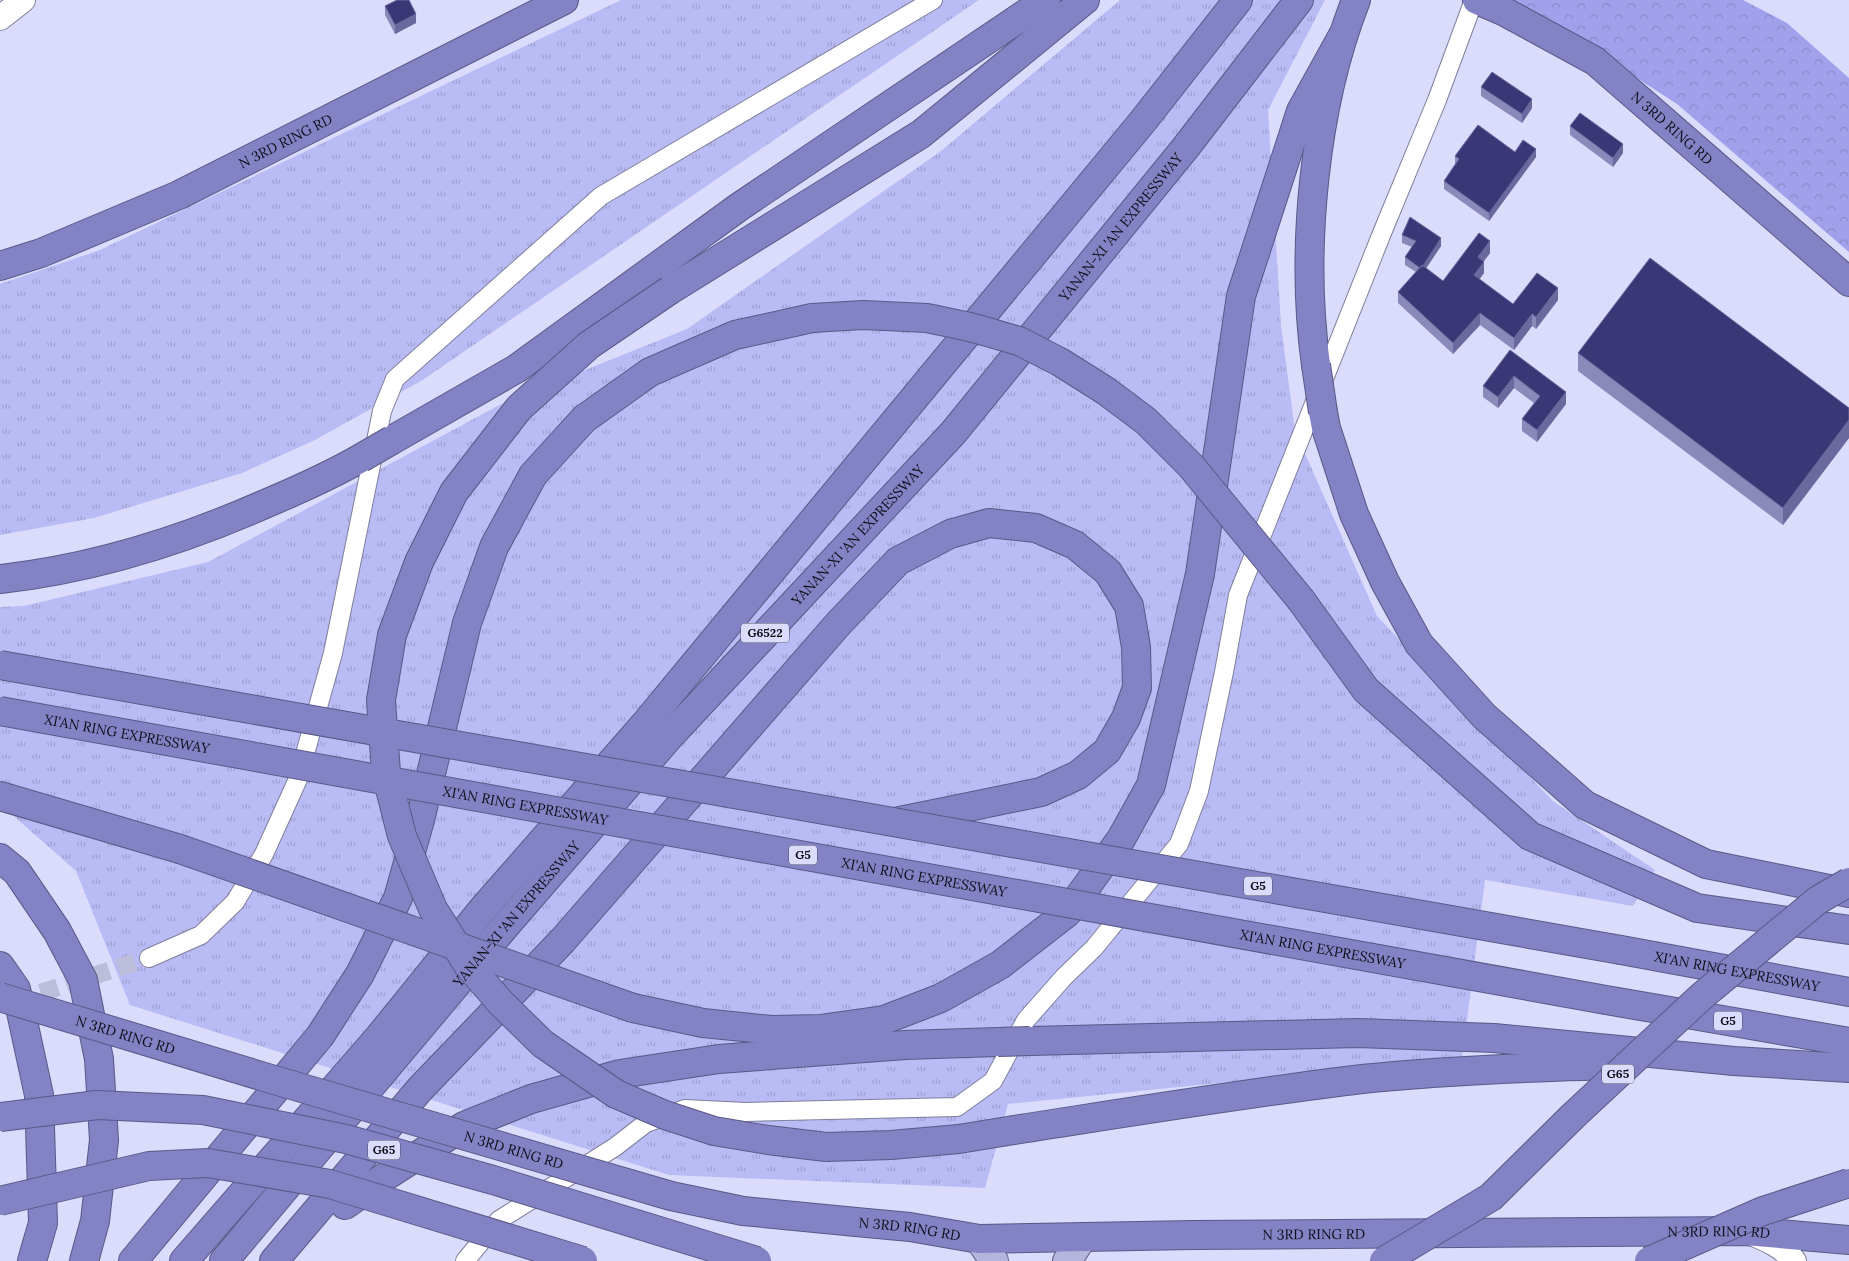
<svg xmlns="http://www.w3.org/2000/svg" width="1849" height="1261" viewBox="0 0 1849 1261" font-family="Lora,serif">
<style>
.grass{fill:url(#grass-tufts)}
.forest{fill:url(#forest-crowns)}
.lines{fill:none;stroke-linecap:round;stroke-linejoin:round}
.street-tunnel{stroke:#bcbdda;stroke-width:18;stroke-dasharray:18 9;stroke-linecap:butt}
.street-casing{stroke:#7d7f9b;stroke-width:20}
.secondary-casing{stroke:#7d7f9b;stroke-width:26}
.primary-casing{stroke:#595988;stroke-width:30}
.highway-casing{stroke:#595988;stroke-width:30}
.street{stroke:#fff;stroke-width:18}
.secondary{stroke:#fff;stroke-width:24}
.primary{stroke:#b4b4dc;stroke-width:28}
.highway{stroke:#8282c4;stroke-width:28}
.highway-bridge-casing{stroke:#595988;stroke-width:30;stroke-linecap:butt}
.highway-bridge{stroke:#8282c4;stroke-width:28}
.wall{fill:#8b89b9}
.shaded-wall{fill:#6b689e}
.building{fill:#3b3676;stroke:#6b689e}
.labels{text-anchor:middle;stroke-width:5;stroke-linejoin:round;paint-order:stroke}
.shield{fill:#dbdcfc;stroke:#4c4c5c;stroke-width:1}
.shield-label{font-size:12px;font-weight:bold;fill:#0e0e18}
.street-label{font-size:14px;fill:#0e0e18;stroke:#dbdcfc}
</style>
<defs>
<pattern id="grass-tufts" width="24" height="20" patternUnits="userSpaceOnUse" patternTransform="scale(1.25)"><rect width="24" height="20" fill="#b9bbf5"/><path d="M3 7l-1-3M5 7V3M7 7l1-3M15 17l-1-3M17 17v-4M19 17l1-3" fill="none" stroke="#9ea0d1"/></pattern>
<pattern id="forest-crowns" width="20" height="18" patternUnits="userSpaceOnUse" patternTransform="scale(1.25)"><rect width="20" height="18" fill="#a1a1eb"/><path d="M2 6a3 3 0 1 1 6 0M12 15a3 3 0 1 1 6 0" fill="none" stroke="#8989c9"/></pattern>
</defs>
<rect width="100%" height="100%" fill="#dbdcfc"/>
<!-- grass -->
<path class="grass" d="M621 0H979L421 381 315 440 242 473 94 518 0 535V284L100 250Z
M1120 0H1325L1268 110 1281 325 1295 431 1377 616 1553 801 1655 870 1633 906 1485 880 1462 1059 1008 1104 985 1188 669 1175 130 1005 76 871 0 804V607L24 606 208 562 503 403 687 329 941 151Z"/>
<!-- forest -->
<path class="forest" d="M1507 0H1743L1787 23 1849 78V252L1677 104 1540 15Z"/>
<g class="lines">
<!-- street-tunnel -->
<path class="street-tunnel" d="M15 1001 149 958"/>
<!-- street casing -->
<g class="street-casing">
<path id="street" d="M149 958 201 935 235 902 264 854 298 779 333 653 382 411 395 379 601 196 933 0
M465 1261 499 1220 615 1147 646 1123 685 1109 745 1112 957 1107 993 1081 1026 1020 1064 977 1094 948 1179 844 1199 791 1224 672 1238 595 1382 233 1437 100 1474 0"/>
</g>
<!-- secondary casing -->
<g class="secondary-casing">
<path id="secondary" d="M0 18 23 0
M1751 1233C1768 1240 1783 1246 1794 1261"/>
</g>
<!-- primary casing -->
<g class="primary-casing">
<path id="primary" d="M979 1239 994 1261
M1067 1261 1083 1237"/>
</g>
<!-- highway casing -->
<g class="highway-casing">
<g id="highway">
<path id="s1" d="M1477 0 1505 12 1595 61 1849 282"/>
<path id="s2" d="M0 266 41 253 179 195 564 0"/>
<path d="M670 290 921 134 1085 0"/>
<path d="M1316 365C1300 251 1314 107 1356 0"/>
<path d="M1323 412 1326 428 1354 514 1385 582 1419 644 1484 716 1585 805 1706 864 1849 893"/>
<path d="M392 440 516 369 739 207 1046 0"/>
<path d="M0 579C91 569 181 541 265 504 298 490 330 476 361 458"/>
<path d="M1301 600 1366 690 1530 836 1697 908 1849 930"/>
<path d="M0 796 180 849"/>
<path d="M0 858 17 872 57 931 83 980 99 1059 104 1140 95 1221 84 1261"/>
<path id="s3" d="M1621 950 1849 992"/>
<path d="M0 966 16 989 39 1095 43 1223 32 1261"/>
<path d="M1606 1000 1849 1042"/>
<path d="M633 1008 703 1023 771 1030 820 1029 884 1020 941 998 1000 965 1067 913 1121 839 1151 785 1200 574 1241 296 1301 111 1343 35"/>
<path d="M1030 1041 1358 1033 1494 1038 1734 1061 1849 1068"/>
<path d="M1014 1130C1130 1112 1246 1093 1362 1079 1447 1070 1533 1067 1618 1065"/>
<path d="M345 1205 389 1174 464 1126 531 1099 620 1074 719 1059 905 1045 998 1042"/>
<path id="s4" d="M856 1222 910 1227 979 1239 1192 1235 1745 1231 1849 1240"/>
<path d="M133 1261 320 1036 360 974 398 898 420 820 467 623 494 547 533 475 584 419 650 372 735 335 812 318"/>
<path d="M184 1261 379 1037 482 910 645 724 1143 121 1238 0"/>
<path id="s5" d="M224 1261 507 924 669 737 953 433 1186 147 1299 0"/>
<path d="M274 1261 420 1089 563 940 839 623 898 561 950 534 989 523 1036 528 1075 545 1108 572 1129 606 1136 647 1137 688 1126 718 1107 751 1078 775 1041 792 895 822"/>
</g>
</g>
<!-- street -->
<use href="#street" class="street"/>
<!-- secondary -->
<use href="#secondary" class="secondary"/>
<!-- primary -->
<use href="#primary" class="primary"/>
<!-- highway -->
<use href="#highway" class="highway"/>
<!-- highway-bridge casing -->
<g class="highway-bridge-casing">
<g id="highway-bridge">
<path d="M670 290 589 345 519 408 454 492 419 562 392 635 381 700 386 773 402 836 433 909 468 965 501 1003 543 1044 616 1094 665 1115 714 1131 768 1140 826 1147 891 1145 959 1139 1014 1130"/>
<path d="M812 318 863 315 927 318 970 327 1019 341 1060 362 1106 391 1146 421 1191 466 1301 600"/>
<path d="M1316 365 1323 412"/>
<path d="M361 458 392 440"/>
<path d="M0 665 1621 950"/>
<path id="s6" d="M0 711 1606 1000"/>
<path d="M180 849 633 1008"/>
<path id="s7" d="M0 997 271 1079 671 1196 743 1211 856 1222"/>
<path d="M998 1042 1030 1041"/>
<path d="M0 1117 97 1105 203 1110 346 1139 493 1180 757 1261"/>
<path d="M0 1201 149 1166 208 1163 330 1184 583 1261"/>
<path d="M1384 1261 1491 1197 1573 1116 1702 996 1818 900 1849 882"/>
<path d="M1649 1261 1763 1211 1849 1183"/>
</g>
</g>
<!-- highway-bridge -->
<use href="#highway-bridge" class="highway-bridge"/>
</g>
<!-- wall -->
<path class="wall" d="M385 6 416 23 395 34 385 15Z
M1481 87 1532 108 1522 123 1481 96Z
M1570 126 1623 153 1613 167 1570 135Z
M1515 152 1536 157 1489 221 1444 189V181L1455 164V156Z
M1402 235 1441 246 1426 268 1443 281 1490 253 1484 261V273L1479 279 1513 304 1558 300 1536 329 1532 326 1514 350 1480 325 1453 354 1398 303V292L1416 272 1405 265V257L1412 247 1402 243Z
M1510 350 1566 404 1537 442 1522 431V419L1534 403 1514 388 1498 408 1483 397V386Z
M1578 353 1849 408V438L1783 525 1578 371Z"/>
<!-- shaded-wall -->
<path class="shaded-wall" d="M416 14V23L395 34V25Z
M1532 99V108L1522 123V114Z
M1623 144V153L1613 167V158Z
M1536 149V157L1489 221V213Z
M1441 238V246L1421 276V268Z
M1490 241V253L1478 269V257Z
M1484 262V273L1474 287V275Z
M1558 288V300L1536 329V317Z
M1480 313V325L1453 354V343Z
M1532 314V326L1514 350V338Z
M1514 376V388L1498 408V397Z
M1566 392V404L1537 442V430Z
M1849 420V438L1783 525V508Z"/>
<!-- building -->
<path class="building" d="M397 0H409L416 14 395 25 385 6Z
M1492 72 1532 99 1522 114 1481 87Z
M1580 113 1623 144 1613 158 1570 126Z
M1478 125 1515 152 1523 140 1536 149 1489 213 1444 181 1459 159 1455 156Z
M1410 217 1441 238 1423 266 1420 268 1405 257 1416 241 1402 235Z
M1479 233 1490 241 1478 257 1484 262 1474 275 1513 304 1537 273 1558 288 1536 317 1532 314 1514 338 1480 313 1453 343 1398 292 1422 265 1443 281Z
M1650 258 1849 408V420L1783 508 1578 353Z
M1510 350 1566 392 1537 430 1522 419 1540 396 1514 376 1498 397 1483 386Z"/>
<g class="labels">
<!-- shield labels -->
<g class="shield">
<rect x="741" y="623.5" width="48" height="19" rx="4"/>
<rect x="789" y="845.5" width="28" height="19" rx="4"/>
<rect x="1244" y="876.5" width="28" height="19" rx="4"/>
<rect x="1714" y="1011.5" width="28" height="19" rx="4"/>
<rect x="1602" y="1064.5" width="32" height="19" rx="4"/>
<rect x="368" y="1140.5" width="32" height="19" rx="4"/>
</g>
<g class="shield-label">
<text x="765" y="637">G6522</text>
<text x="803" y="859">G5</text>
<text x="1258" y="890">G5</text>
<text x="1728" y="1025">G5</text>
<text x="1618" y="1078">G65</text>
<text x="384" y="1154">G65</text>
</g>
<!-- street labels -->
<g class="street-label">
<text dy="5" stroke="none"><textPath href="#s1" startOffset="235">N 3RD RING RD</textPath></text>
<text dy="5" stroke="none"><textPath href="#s2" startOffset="312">N 3RD RING RD</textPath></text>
<text dy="5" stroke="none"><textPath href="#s5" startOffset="1369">YANAN-XI 'AN EXPRESSWAY</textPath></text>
<text dy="5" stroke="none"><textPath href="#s5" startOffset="964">YANAN-XI 'AN EXPRESSWAY</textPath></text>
<text dy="5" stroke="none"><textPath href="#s6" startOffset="129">XI'AN RING EXPRESSWAY</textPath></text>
<text dy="5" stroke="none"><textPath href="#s6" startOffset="534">XI'AN RING EXPRESSWAY</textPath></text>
<text dy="5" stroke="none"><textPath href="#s6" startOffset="939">XI'AN RING EXPRESSWAY</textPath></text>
<text dy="5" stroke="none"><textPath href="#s5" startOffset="454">YANAN-XI 'AN EXPRESSWAY</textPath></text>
<text dy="5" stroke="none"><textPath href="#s6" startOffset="1344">XI'AN RING EXPRESSWAY</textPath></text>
<text dy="5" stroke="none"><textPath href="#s3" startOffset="118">XI'AN RING EXPRESSWAY</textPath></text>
<text dy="5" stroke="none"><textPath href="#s7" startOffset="131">N 3RD RING RD</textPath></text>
<text dy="5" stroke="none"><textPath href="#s7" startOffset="536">N 3RD RING RD</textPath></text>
<text dy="5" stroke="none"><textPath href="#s4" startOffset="54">N 3RD RING RD</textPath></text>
<text dy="5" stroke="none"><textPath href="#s4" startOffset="864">N 3RD RING RD</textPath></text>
<text dy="5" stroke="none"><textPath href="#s4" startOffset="459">N 3RD RING RD</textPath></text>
</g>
</g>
</svg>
